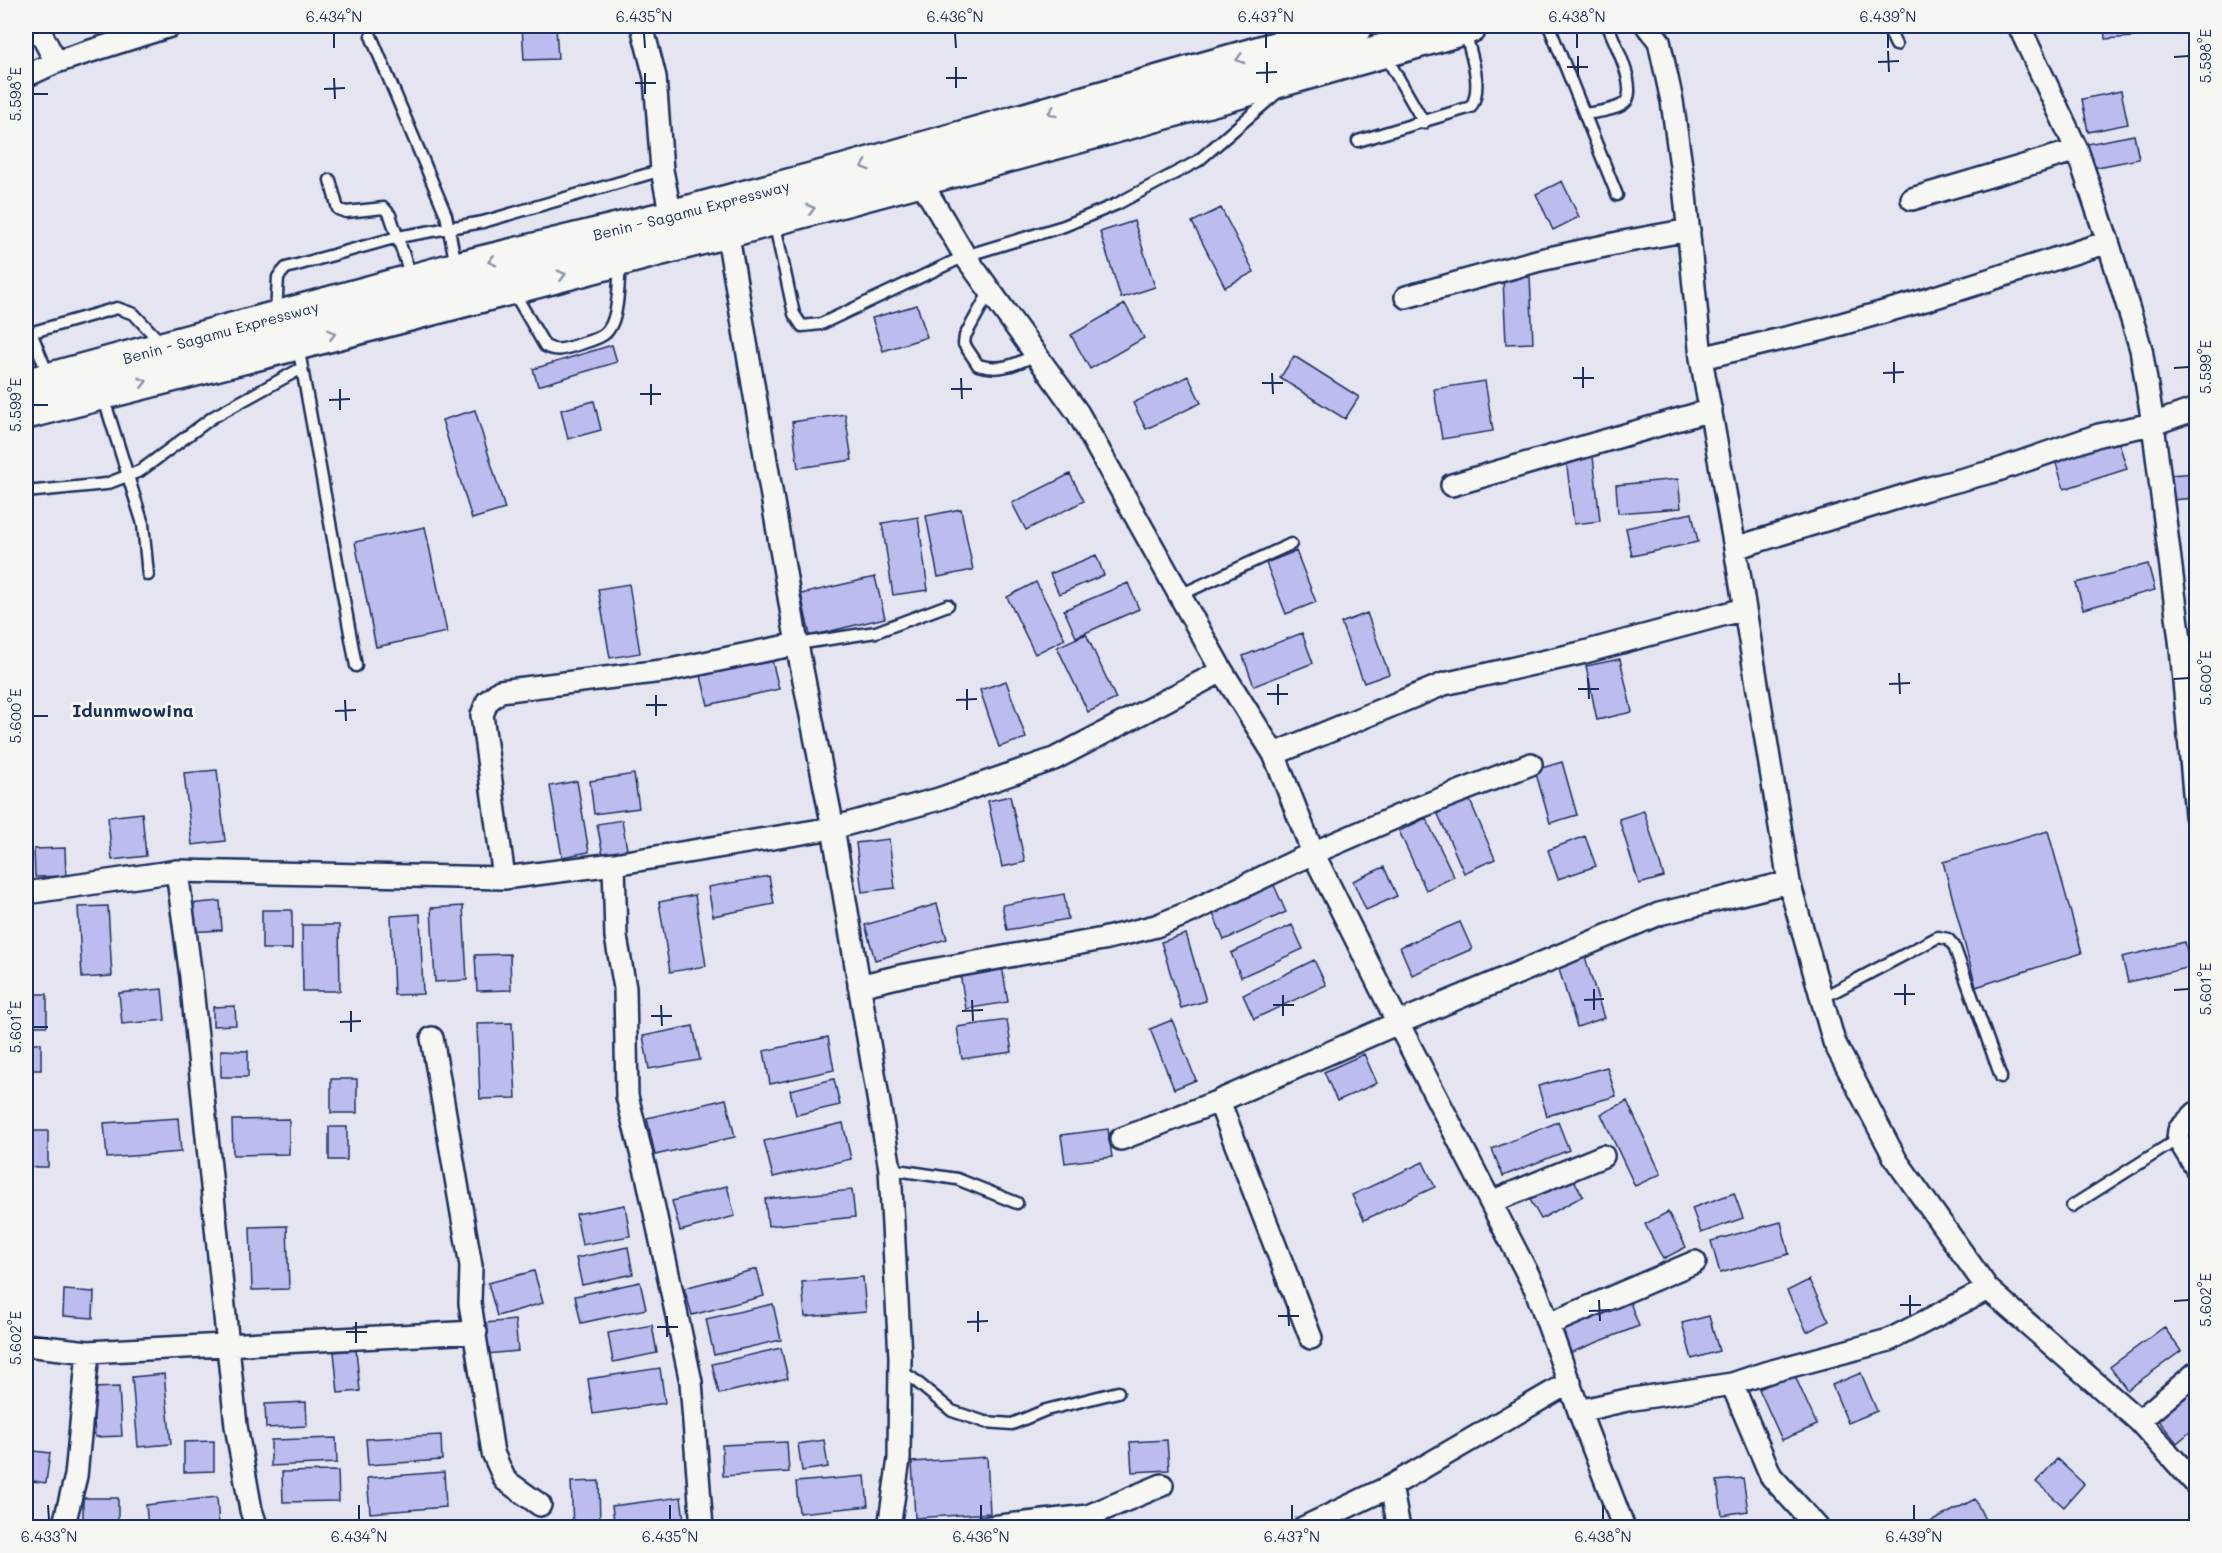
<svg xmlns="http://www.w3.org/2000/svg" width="2222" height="1553" viewBox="0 0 2222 1553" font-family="Mali,sans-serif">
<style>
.building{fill:#bcbcee;stroke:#1b2f5e;stroke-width:1.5}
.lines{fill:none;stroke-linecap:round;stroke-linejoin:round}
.service-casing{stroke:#1b2f5e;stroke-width:15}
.minor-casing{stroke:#1b2f5e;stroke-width:26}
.trunk-casing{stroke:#1b2f5e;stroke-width:38}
.service{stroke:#f6f6f2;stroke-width:10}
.minor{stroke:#f6f6f2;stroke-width:21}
.trunk{stroke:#f6f6f2;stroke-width:33}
.oneway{stroke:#8892a8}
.ticks{fill:none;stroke:#1b2f5e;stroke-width:2}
.labels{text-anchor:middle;stroke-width:6;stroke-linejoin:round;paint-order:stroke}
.street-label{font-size:15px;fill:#1b2f5e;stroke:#f6f6f2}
.quarter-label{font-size:18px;font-weight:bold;fill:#1b2f5e;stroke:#f6f6f2}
.neatline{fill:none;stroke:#1b2f5e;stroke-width:2}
.ticks-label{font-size:15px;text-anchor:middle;fill:#1b2f5e}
</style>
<rect width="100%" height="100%" fill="#e5e5f1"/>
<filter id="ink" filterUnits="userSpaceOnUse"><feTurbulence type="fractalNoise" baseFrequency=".0167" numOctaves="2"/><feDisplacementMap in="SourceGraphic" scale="12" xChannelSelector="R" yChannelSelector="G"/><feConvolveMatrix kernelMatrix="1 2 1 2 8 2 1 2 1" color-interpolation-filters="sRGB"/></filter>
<g filter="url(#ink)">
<!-- building -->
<path class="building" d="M522 26H556L558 59 524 60Z
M2104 26H2132L2133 37 2105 39Z
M2121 91 2128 124 2088 132 2082 99Z
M2134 135 2139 159 2092 168 2087 144Z
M1562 181 1579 217 1553 230 1536 194Z
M1221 208 1254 272 1225 287 1192 222Z
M1134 221 1155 287 1121 298 1100 232Z
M1530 277 1533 343 1506 344 1503 279Z
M1125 304 1144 338 1090 369 1071 335Z
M917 305 927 337 883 351 872 318Z
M612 345 617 362 538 386 533 369Z
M1294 356 1359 397 1345 419 1280 378Z
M1188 376 1201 403 1146 429 1133 403Z
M1485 381 1493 431 1442 439 1434 389Z
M594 401 601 430 568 439 561 410Z
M475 410 505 509 472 519 442 420Z
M845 414 852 460 798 468 792 422Z
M2118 440 2127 469 2064 489 2055 460Z
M1593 456 1600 521 1574 524 1566 459Z
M2196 473V498L2171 500 2169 475Z
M1070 474 1084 501 1026 530 1012 503Z
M1678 479 1681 508 1618 513 1616 485Z
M961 509 973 570 938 577 926 516Z
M1692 513 1698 542 1632 556 1626 528Z
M918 517 928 590 893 595 882 523Z
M425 527 447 632 376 647 355 542Z
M1296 551 1316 602 1286 614 1266 563Z
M1096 555 1104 575 1059 594 1050 574Z
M2148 564 2155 590 2083 609 2076 583Z
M875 577 885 618 810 636 801 594Z
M1036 582 1065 639 1035 654 1007 597Z
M1128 583 1139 609 1076 637 1064 610Z
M629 584 640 653 610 658 598 589Z
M1367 613 1389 674 1364 683 1341 623Z
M1302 633 1313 663 1254 686 1243 656Z
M1086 634 1116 699 1088 712 1057 647Z
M1620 659 1632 712 1597 720 1586 666Z
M772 660 779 689 708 705 701 676Z
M1006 681 1026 738 999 747 980 690Z
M1562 762 1577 815 1550 823 1535 770Z
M217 770 225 841 192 845 184 773Z
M634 774 639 808 594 814 590 781Z
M577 781 589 852 562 857 550 786Z
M1010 796 1025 862 1002 867 988 801Z
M1469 798 1495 859 1464 873 1437 812Z
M1644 811 1664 877 1639 884 1619 819Z
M142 813 146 856 112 860 108 817Z
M1426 818 1454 877 1426 890 1399 831Z
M622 820 628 855 604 860 597 824Z
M2048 831 2082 953 1976 987 1943 862Z
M1585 836 1596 866 1558 879 1548 850Z
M889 839 895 888 862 892 856 843Z
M65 848 66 876 35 877 34 849Z
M1384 867 1397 896 1366 910 1353 881Z
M769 876 774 904 713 916 708 887Z
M1273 883 1286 912 1224 940 1212 911Z
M1064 894 1068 919 1007 930 1002 905Z
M695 895 706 966 670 972 659 902Z
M220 901 222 930 190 932 188 904Z
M937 904 947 939 875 960 865 925Z
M108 906 112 976 82 978 78 907Z
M463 906 467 980 435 982 431 908Z
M262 910H292V949H262Z
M26 911H29L30 942 26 943Z
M420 914 423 994 394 995 391 916Z
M1460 922 1472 949 1412 975 1400 947Z
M302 925H339L340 991H303Z
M1292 925 1303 949 1241 977 1231 953Z
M1186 934 1206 1001 1181 1008 1161 942Z
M2185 942 2191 967 2128 982 2122 957Z
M510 954 511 990 477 991 475 955Z
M1584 954 1604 1018 1577 1027 1557 963Z
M1314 960 1326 985 1254 1019 1243 995Z
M1002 966 1008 1002 966 1009 960 973Z
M162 989 165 1020 122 1024 119 993Z
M26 994H47V1026H26Z
M235 1006 236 1025 213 1026V1007Z
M1007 1020 1012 1052 962 1059 957 1027Z
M1172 1020 1196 1080 1174 1089 1150 1029Z
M512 1023 516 1098 480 1099 477 1024Z
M693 1026 700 1060 649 1069 643 1036Z
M828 1037 834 1070 770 1084 764 1051Z
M26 1043H41V1070H26Z
M221 1050 248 1051V1077H221Z
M1364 1054 1377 1083 1337 1101 1324 1072Z
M1607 1067 1616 1096 1547 1116 1538 1086Z
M331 1079H357V1113H331Z
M834 1079 840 1105 796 1115 790 1090Z
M726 1099 735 1137 655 1155 647 1118Z
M1627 1101 1661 1174 1635 1186 1601 1114Z
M178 1118 181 1152 107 1158 104 1123Z
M289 1119V1154L233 1155 232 1120Z
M1558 1122 1569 1150 1503 1176 1492 1149Z
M843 1123 851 1159 773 1177 764 1141Z
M329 1127H347V1160H329Z
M1108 1129 1112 1157 1065 1163 1061 1135Z
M26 1131H48V1167H26Z
M1423 1162 1435 1187 1364 1220 1352 1195Z
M1570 1173 1583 1196 1541 1219 1528 1196Z
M727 1186 735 1216 680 1231 672 1201Z
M852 1190 855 1217 768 1226 765 1199Z
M1734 1193 1743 1218 1701 1233 1692 1208Z
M625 1205 630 1236 582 1245 576 1214Z
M1668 1212 1686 1247 1663 1259 1645 1224Z
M1781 1222 1789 1254 1720 1273 1711 1241Z
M287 1226 289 1289 252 1290 250 1227Z
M628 1247 633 1274 582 1285 576 1258Z
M757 1269 764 1296 692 1315 684 1288Z
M534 1271 543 1303 497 1316 488 1283Z
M863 1277 866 1312 805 1317 802 1282Z
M1809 1280 1829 1321 1807 1332 1787 1291Z
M640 1282 646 1309 581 1323 575 1296Z
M64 1290 94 1292 93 1318 63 1316Z
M1629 1300 1639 1326 1567 1354 1557 1328Z
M773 1304 781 1340 714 1355 706 1319Z
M1709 1316 1719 1351 1692 1359 1682 1323Z
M515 1320 518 1351 487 1354 485 1323Z
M652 1325 657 1353 613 1362 608 1333Z
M2164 1327 2181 1351 2127 1390 2110 1367Z
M781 1348 788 1378 719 1394 712 1364Z
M356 1350 360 1391 338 1393 334 1352Z
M660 1368 665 1403 593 1414 588 1379Z
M1861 1373 1877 1411 1848 1423 1832 1385Z
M164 1374 171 1444 138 1447 132 1377Z
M1794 1374 1817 1425 1782 1440 1759 1389Z
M2196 1383V1427L2177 1443 2155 1416Z
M119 1387 122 1436 95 1437 92 1388Z
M306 1402 307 1426 266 1428 265 1404Z
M441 1435 442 1460 368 1465 366 1439Z
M336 1438 337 1463 271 1466V1440Z
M824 1440 828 1467 802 1471 798 1444Z
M1167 1440 1169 1470 1132 1472 1130 1442Z
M214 1441V1471L184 1472V1442Z
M787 1442 789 1472 723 1476 722 1445Z
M26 1450 50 1453 46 1483 26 1480Z
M987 1457 990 1513 915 1518 912 1462Z
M2057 1459 2084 1484 2064 1507 2036 1482Z
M338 1471 339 1501 283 1502 282 1472Z
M444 1472 446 1507 370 1513 367 1478Z
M865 1476 868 1506 799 1513 796 1482Z
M1743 1478 1748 1511 1722 1515 1717 1481Z
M599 1481 600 1526 573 1527 571 1482Z
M217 1497 219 1527 148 1528 146 1505Z
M681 1497 685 1528H615L612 1506Z
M83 1498H118V1528H83Z
M1975 1499 1988 1526 1984 1528H1919Z"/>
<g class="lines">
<!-- service casing -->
<g class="service-casing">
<path id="service" d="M1549 26 1617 195
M1887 26 1896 45
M371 36 446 215 456 265
M1384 53 1424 123
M1585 114C1596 112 1612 111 1622 105 1642 94 1614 42 1608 26
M1358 141 1471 107C1484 85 1470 54 1465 30
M330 180 338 209 346 212 384 208 390 215 412 279
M774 221 794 314 802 326 821 324 965 256 1064 226 1117 204 1198 161 1279 91
M513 291 545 346C556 352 565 349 577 345 585 342 596 340 603 335 620 324 618 283 620 264
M990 291 965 336 964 344 978 365C1000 372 1016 364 1036 355
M276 314 278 277 286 268 398 237 483 222 662 170
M31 332 49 377
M26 334 117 308 134 314 163 345
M298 346 356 666
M103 396 143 524 148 575
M26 492 106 484 140 471 213 417 302 368
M1180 595 1291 544
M797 644 876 632 948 605
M1822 998 1938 937 1948 939 1954 946 2001 1077
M890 1169 957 1179 1017 1203
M2072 1206 2178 1139
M900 1372 912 1378 952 1411 985 1422 1012 1424 1046 1410 1118 1392"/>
</g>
<!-- minor casing -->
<g class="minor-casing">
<path id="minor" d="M37 26 56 62
M642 26 655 77 662 170 671 217
M1647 26 1659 41 1672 101 1685 195 1701 358 1735 548 1789 882 1834 1042 1896 1160 1988 1289 2139 1421 2196 1484
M2019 26 2077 150 2108 242 2141 349 2153 424 2181 648 2196 815
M26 76 56 62 170 26
M920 180 965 256 1078 413 1222 671 1274 754 1313 853 1398 1023 1536 1290 1579 1411 1624 1528
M1912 199 2077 150
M727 230 797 644 833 828 890 1169 900 1357 899 1459 889 1528
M1406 297 1540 260 1623 242 1689 230
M1701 358 1824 329 1929 299 2108 242
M1452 485 1711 410
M1735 548 1926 489 1998 470 2099 435 2153 424 2196 409
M1274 754 1444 684 1581 653 1744 609
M614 864 616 937 625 988 627 1096 648 1180 691 1382 702 1528
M177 871 191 977 236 1426 251 1510 257 1528
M504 878 482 715 487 702 500 691 670 670 797 644
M26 893 177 871 504 878 614 864 833 828 939 799 1054 759 1222 671
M859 986 905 975 1103 939 1156 926 1190 912 1313 853 1415 809 1531 764
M432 1038 471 1266 470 1303 493 1453 505 1480 540 1505
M1219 1101 1311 1338
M2196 1113 2179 1130 2178 1139 2196 1168
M1121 1139 1219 1101 1398 1023 1659 914 1789 882
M1491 1202 1603 1156
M1549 1324 1695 1262
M26 1345 88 1352 476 1332
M1732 1384 1771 1476 1818 1528
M1579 1411 1627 1400 1732 1384 1765 1373 1889 1340 1988 1289
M2139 1421 2196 1373
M1391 1486 1399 1528
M63 1528 76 1476 88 1352
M982 1528 1088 1516 1162 1485
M1303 1528 1391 1486 1570 1382"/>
</g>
<!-- trunk casing -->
<g class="trunk-casing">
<g id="trunk">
<path id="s1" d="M26 386 457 269 671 217 842 172 1356 26"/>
<path d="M26 412C509 290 991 164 1470 26"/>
</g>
</g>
<!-- service -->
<use href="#service" class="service"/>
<!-- minor -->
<use href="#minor" class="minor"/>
<!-- trunk -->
<use href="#trunk" class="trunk"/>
</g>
<!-- one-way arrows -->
<defs><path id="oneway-chevron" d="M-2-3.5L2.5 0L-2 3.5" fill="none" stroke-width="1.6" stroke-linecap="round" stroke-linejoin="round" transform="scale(1.5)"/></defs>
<g class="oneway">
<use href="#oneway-chevron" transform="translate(1240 59) rotate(164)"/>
<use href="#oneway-chevron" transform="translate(1052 112) rotate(164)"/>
<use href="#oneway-chevron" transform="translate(865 166) rotate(164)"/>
<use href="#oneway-chevron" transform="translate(811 209) rotate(-15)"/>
<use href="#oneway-chevron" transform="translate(492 261) rotate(166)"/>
<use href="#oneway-chevron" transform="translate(562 275) rotate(-15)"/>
<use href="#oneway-chevron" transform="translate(332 334) rotate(-14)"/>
<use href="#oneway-chevron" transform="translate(143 382) rotate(-14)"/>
</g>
</g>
<!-- ticks -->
<path class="ticks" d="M334 33V48M644 33 645 48M955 33 956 48M1266 33V48M1577 33V48M1888 33V48M1888 51 1889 72M1578 56V77M2174 57 2189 56M1267 62V83M1878 62 1899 61M956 67V88M1567 67H1588M645 73V94M1256 73 1277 72M334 78 335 99M946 78H967M635 83H656M324 89 345 88M33 94H48M1894 362V383M1583 367V388M2174 368 2189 367M1272 373 1273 394M1883 373 1904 372M961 378 962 399M1573 378H1594M1262 383H1283M651 384V405M340 389V410M951 389H972M640 394H661M329 400 350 399M33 405H48M1899 673 1900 694M1588 678 1589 699M2174 679 2189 678M1278 684V705M1889 684 1910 683M967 689V710M1578 689H1599M1267 694H1288M656 695V716M345 700 346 721M956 700 977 699M646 705H667M335 711 356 710M33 716H48M1905 984V1005M1594 989V1010M2174 990 2189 989M1894 994H1915M1283 995V1016M972 1000 973 1021M1584 1000 1604 999M661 1005 662 1026M1273 1005H1294M351 1011V1032M962 1011 983 1010M651 1016H672M340 1022 361 1021M33 1027H48M1910 1295V1316M1599 1300 1600 1321M2174 1301 2189 1300M1900 1305H1921M1288 1306 1289 1326M978 1311V1332M1589 1311 1610 1310M667 1316V1337M1278 1316H1299M356 1322V1343M967 1322 988 1321M657 1327H678M346 1332H367M33 1338H48M48 1505 49 1520M359 1505V1520M670 1505V1520M981 1505V1520M1292 1505V1520M1603 1505V1520M1914 1505V1520"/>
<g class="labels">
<!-- street labels -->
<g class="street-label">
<text dy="5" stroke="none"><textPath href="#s1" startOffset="688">Benin - Sagamu Expressway</textPath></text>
<text dy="5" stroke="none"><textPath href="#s1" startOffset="202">Benin - Sagamu Expressway</textPath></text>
</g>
<!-- quarter labels -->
<g class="quarter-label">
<text x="133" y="717">Idunmwowina</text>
</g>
</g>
<!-- margin -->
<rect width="2222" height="1553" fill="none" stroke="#f6f6f2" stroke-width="66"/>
<rect x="33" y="33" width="2156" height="1487" class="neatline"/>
<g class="ticks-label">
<text x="334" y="22">6.434°N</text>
<text x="644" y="22">6.435°N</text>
<text x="955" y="22">6.436°N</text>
<text x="1266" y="22">6.437°N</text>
<text x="1577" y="22">6.438°N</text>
<text x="1888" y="22">6.439°N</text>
<text transform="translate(2206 56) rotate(-90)" y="5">5.598°E</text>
<text transform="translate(16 94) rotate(-90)" y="5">5.598°E</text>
<text transform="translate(2206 367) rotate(-90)" y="5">5.599°E</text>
<text transform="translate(16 405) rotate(-90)" y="5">5.599°E</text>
<text transform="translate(2206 678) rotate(-90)" y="5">5.600°E</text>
<text transform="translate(16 716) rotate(-90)" y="5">5.600°E</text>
<text transform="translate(2206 989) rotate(-90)" y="5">5.601°E</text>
<text transform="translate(16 1027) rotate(-90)" y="5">5.601°E</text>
<text transform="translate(2206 1300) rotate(-90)" y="5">5.602°E</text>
<text transform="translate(16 1338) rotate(-90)" y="5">5.602°E</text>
<text x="49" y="1542">6.433°N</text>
<text x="359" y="1542">6.434°N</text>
<text x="670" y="1542">6.435°N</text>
<text x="981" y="1542">6.436°N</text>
<text x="1292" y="1542">6.437°N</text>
<text x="1603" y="1542">6.438°N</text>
<text x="1914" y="1542">6.439°N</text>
</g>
</svg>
